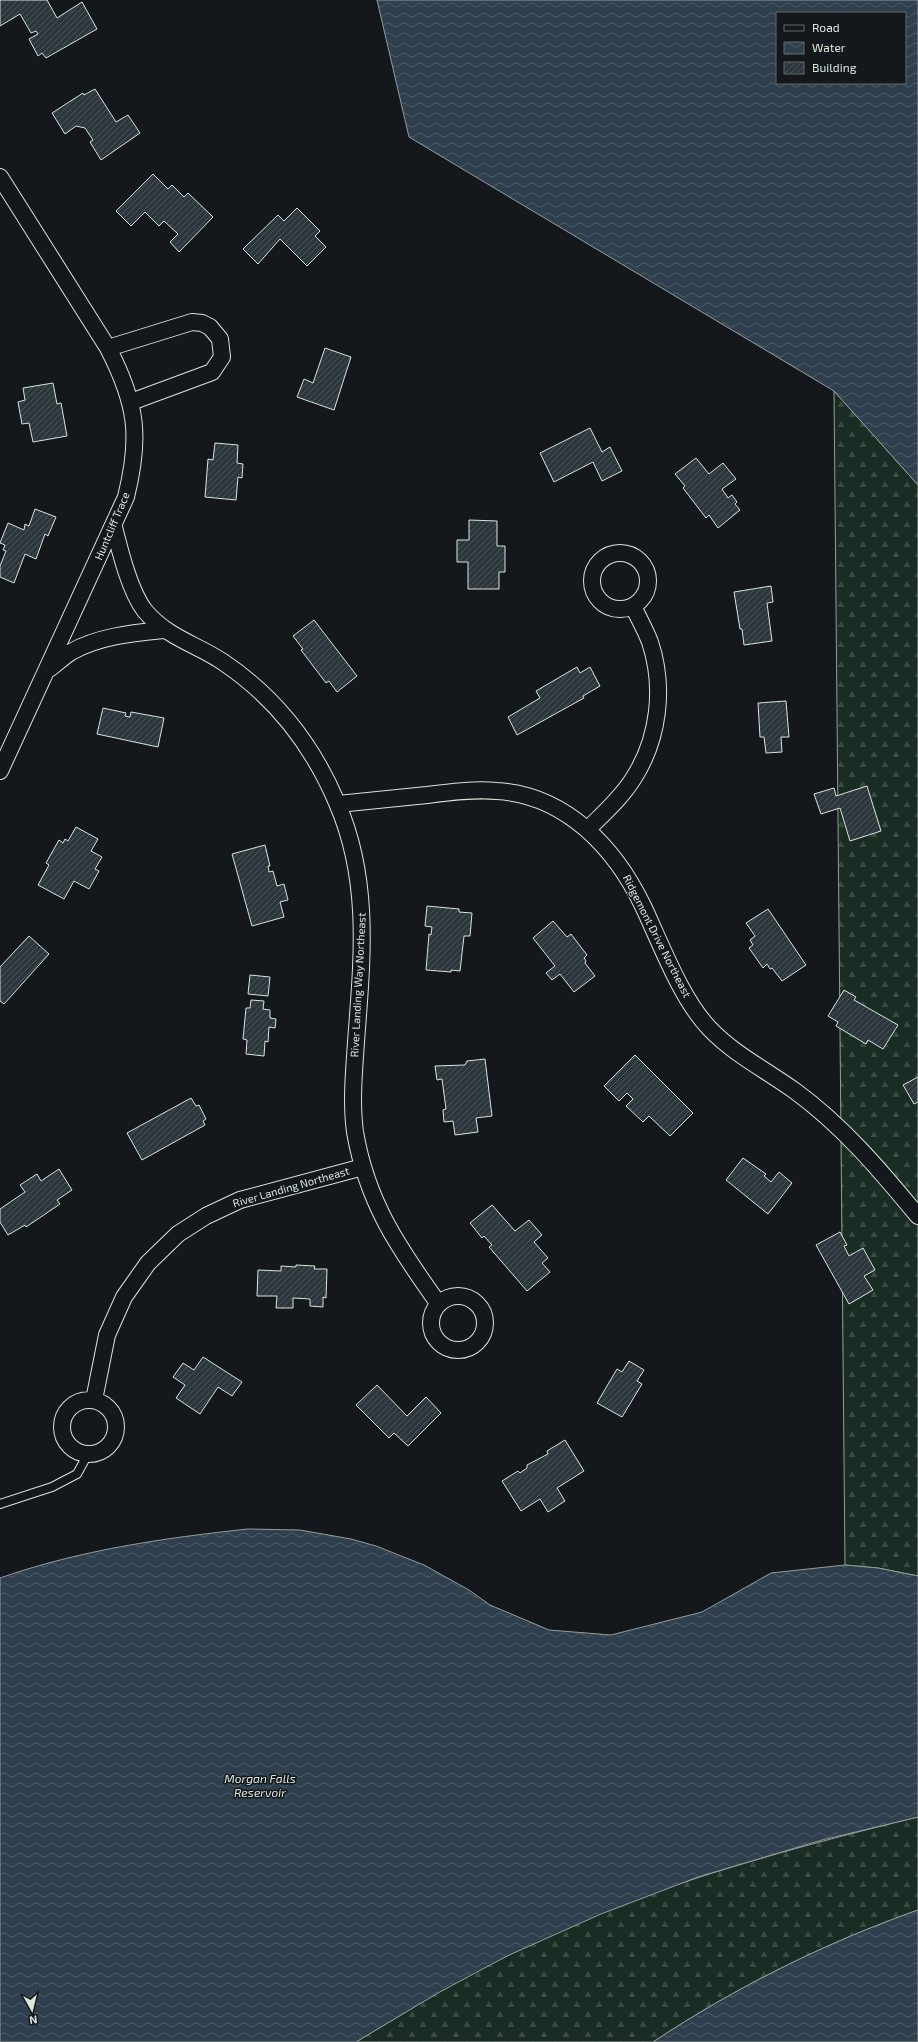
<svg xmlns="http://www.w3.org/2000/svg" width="918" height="2042" viewBox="0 0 918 2042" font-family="'Exo 2',sans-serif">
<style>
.forest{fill:url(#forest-firs);stroke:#939e99}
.water{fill:url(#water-waves);stroke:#939e99;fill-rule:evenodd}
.building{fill:url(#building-hatch);stroke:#d8e6dc}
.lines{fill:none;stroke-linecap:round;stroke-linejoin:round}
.lane-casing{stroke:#d8e6dc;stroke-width:10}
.street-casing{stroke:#d8e6dc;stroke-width:18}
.lane{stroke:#14181c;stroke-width:8}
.street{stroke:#14181c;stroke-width:16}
.labels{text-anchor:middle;stroke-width:3;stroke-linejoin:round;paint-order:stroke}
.street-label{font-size:11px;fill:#d8e6dc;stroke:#14181c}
.water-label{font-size:12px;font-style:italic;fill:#d8e6dc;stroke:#14181c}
</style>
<defs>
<pattern id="forest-firs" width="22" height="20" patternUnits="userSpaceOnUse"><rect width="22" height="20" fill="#1a2d24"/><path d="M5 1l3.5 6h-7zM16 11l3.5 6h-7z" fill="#3b4b43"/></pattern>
<pattern id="water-waves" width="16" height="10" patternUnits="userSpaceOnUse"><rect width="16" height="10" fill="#2f3f4d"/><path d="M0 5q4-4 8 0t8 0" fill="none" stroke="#4c5b66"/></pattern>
<pattern id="building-hatch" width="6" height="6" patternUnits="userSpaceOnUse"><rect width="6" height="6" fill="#2c363c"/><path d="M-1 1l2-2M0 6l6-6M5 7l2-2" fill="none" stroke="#4a5358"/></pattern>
</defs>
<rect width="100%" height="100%" fill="#14181c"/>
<!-- forest -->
<path class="forest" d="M834 391 918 485V1576L878 1568 845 1565Z
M918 1817V1910C825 1943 736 1987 653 2042H356C405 2012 455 1981 507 1956 569 1926 634 1898 700 1877 772 1854 844 1835 918 1817Z"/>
<!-- water -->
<path class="water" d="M377 0H918V485L834 391 409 137ZM777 13H905V83H777Z
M248 1529 300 1530 351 1539 376 1546 424 1565 469 1590 490 1605 549 1630 611 1635 702 1612 771 1573 845 1565 878 1568 918 1576V1817L822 1840 698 1877 601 1914 507 1956 438 1993 356 2042H0V1578C80 1550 164 1538 248 1529Z
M918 1910V2042H653C736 1987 825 1943 918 1910Z"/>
<!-- building -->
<path class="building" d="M0 0H47L57 18 82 2 97 29 46 58 42 53 38 56 29 39 38 34 36 31 31 33 20 14 0 26Z
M95 89 116 122 128 115 140 133 101 160 90 142 93 140 85 128 76 126 65 134 52 113 83 93 84 95Z
M153 174 168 189 172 185 184 197 188 193 213 217 179 252 170 242 178 234 164 221 159 226 145 212 131 226 116 211Z
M297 208 320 231 315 236 326 247 307 266 280 239 258 264 243 249 278 215 284 221Z
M325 348 351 357 334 410 297 397 304 379 313 383Z
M53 383 57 404 61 403 67 436 33 442 29 423 22 424 18 402 25 400 23 388Z
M590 428 602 452 610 447 622 471 602 481 593 462 554 482 540 453Z
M215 443 238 445 237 463 243 464 242 478 238 477 236 500 205 497 208 459 213 460Z
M696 458 709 474 723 463 736 479 722 489 728 498 732 495 737 502 735 504 740 510 718 528 709 515 706 518 683 488 685 486 675 474Z
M35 509 56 517 48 536 45 534 36 559 25 554 14 583 0 577V566L6 551 3 550 5 545 0 543 8 523 24 530 25 524 29 526Z
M469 520 497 521V546H505V572H499V589H468V562H457V540H469Z
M771 586 773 602 767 603 772 641 744 645 742 629H740L734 592Z
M314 620 357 676 337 692 329 681 326 683 301 650 303 649 293 636Z
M577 667 580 673 590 667 600 686 583 696 584 698 517 735 508 717 540 698 536 691Z
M786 701 789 737H781L782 752 766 753 764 737H760L758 703Z
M103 708 126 713 125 716 130 717 131 712 164 718 158 747 97 734Z
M867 786 881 831 850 841 840 808 821 814 814 794 834 788 836 796Z
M76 827 98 839 91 851 102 857 95 869 99 871 89 889 74 881 64 899 38 885 49 865 46 863 59 840 63 843 65 839 68 841Z
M265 845 270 866H268L269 872 273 871 277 886 284 884 288 900 280 902 284 917 252 926 232 854Z
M427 906 459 909V912L472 913 470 936H464L460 971 451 970V972L426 970 429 934 431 935 432 927 425 926Z
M768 909 806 965 782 981 772 968 770 969 767 964 763 968 749 948 753 945 750 940 755 936 746 923Z
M553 921 567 937 571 934 587 955 584 958 586 961 585 963 595 976 574 992 560 974 552 980 546 973 555 966 533 938Z
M29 936 49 954 4 1004 0 1001V967Z
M250 975 270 977 268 996 248 994Z
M844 990 856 997 854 1000 898 1025 883 1049 868 1040 866 1044 836 1026 838 1022 828 1016Z
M251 1000 264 1001 263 1009 270 1010V1018L276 1019 275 1028 269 1027 268 1042 265 1041 264 1056 246 1054 247 1040 243 1039 246 1008H250Z
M635 1055 693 1113 670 1136 649 1116 643 1122 626 1106 633 1099 627 1093 619 1101 604 1086Z
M485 1059 492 1116 476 1118 478 1132 455 1135 453 1121 444 1122 443 1110 446 1109 442 1079 437 1080 435 1066 465 1065 467 1061Z
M918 1077V1102L914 1104 903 1085Z
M191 1098 196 1106 199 1105 206 1119 203 1121 205 1125 142 1160 127 1133Z
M743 1158 766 1174 764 1176 771 1182 779 1172 792 1183 768 1214 726 1180Z
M59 1169 72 1190 57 1200 60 1204 26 1227 25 1225 8 1235 0 1222V1209L25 1192 20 1185 37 1174 41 1181Z
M492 1205 515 1231 529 1220 542 1235 534 1242 548 1258 542 1263 550 1272 527 1291 489 1247 492 1245 484 1236 482 1238 470 1223Z
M840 1232 847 1245 844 1246 849 1256 863 1248 875 1270 864 1276 873 1290 849 1304 816 1245Z
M296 1265 315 1266 314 1269H327L326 1298 323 1297V1307L310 1306V1299L293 1298V1308H276L277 1296H257L258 1270 281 1271V1266L296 1267Z
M203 1357 242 1382 232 1396 218 1387 200 1414 176 1398 185 1385 173 1377 183 1363 194 1370Z
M629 1361 644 1370 637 1381 642 1384 622 1417 597 1403 617 1369 622 1372Z
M377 1385 407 1416 426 1397 441 1413 408 1446 394 1433 389 1438 356 1405Z
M565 1440 584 1471 557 1488 565 1501 548 1512 540 1499 521 1511 502 1481 518 1471 520 1473 527 1468V1465L548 1454 547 1451Z"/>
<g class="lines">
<!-- lane casing -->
<g class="lane-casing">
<path id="lane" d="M0 1504 52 1487 77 1474 88 1454"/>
</g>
<!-- street casing -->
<g class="street-casing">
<path id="street" d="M0 177 108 348C137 404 141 437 126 497L0 771
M108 348 192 322 202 323 210 327 220 339 222 357 212 372 131 402
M114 527C120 551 130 592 145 611 168 638 196 644 223 662 275 697 313 746 337 803 371 881 362 960 356 1042 354 1072 351 1102 355 1132 367 1202 398 1247 438 1303
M592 581a28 28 0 1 1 56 0a28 28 0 1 1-56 0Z
M49 669C56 664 63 657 71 652 99 636 134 633 164 630
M338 804C368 801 397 798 427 795 450 792 474 789 497 791 566 795 615 848 643 906 661 944 681 999 710 1029 735 1055 766 1070 795 1091 843 1126 880 1170 918 1216
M588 829C604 813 621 798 633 779 659 739 665 687 650 642 645 629 638 617 633 606
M431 1323a27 27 0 1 1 54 0a27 27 0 1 1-54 0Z
M94 1400 107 1335 124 1297 148 1263 178 1234 206 1216 240 1200 363 1167
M62 1427a27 27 0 1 1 54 0a27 27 0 1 1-54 0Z"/>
</g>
<!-- lane -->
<use href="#lane" class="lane"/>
<!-- street -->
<use href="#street" class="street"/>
</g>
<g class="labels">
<!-- street labels -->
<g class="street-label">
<text transform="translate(112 526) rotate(-67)" y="4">Huntcliff Trace</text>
<text transform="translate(657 936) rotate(63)" y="4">Ridgemont Drive Northeast</text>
<text transform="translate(358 985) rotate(-87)" y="4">River Landing Way Northeast</text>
<text transform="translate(291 1187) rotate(-16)" y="4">River Landing Northeast</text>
</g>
<!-- water labels -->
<g class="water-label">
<text x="260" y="1783">Morgan Falls<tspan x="260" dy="14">Reservoir</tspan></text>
</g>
</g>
<!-- legend -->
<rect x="776" y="12" width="130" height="72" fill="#14181c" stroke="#626a69"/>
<rect x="784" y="25" width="20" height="6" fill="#14181c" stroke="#626a69"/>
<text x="812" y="32" font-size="12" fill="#d8e6dc">Road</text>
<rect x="784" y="42" width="20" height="12" fill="url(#water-waves)" stroke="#626a69"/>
<text x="812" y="52" font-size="12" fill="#d8e6dc">Water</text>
<rect x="784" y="62" width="20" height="12" fill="url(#building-hatch)" stroke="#626a69"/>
<text x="812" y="72" font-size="12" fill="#d8e6dc">Building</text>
<!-- north arrow -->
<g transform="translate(32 2010) rotate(172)" stroke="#14181c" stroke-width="3" paint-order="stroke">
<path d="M0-3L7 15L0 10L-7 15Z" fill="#d8e6dc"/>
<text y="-6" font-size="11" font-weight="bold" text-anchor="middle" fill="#d8e6dc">N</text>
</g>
</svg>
